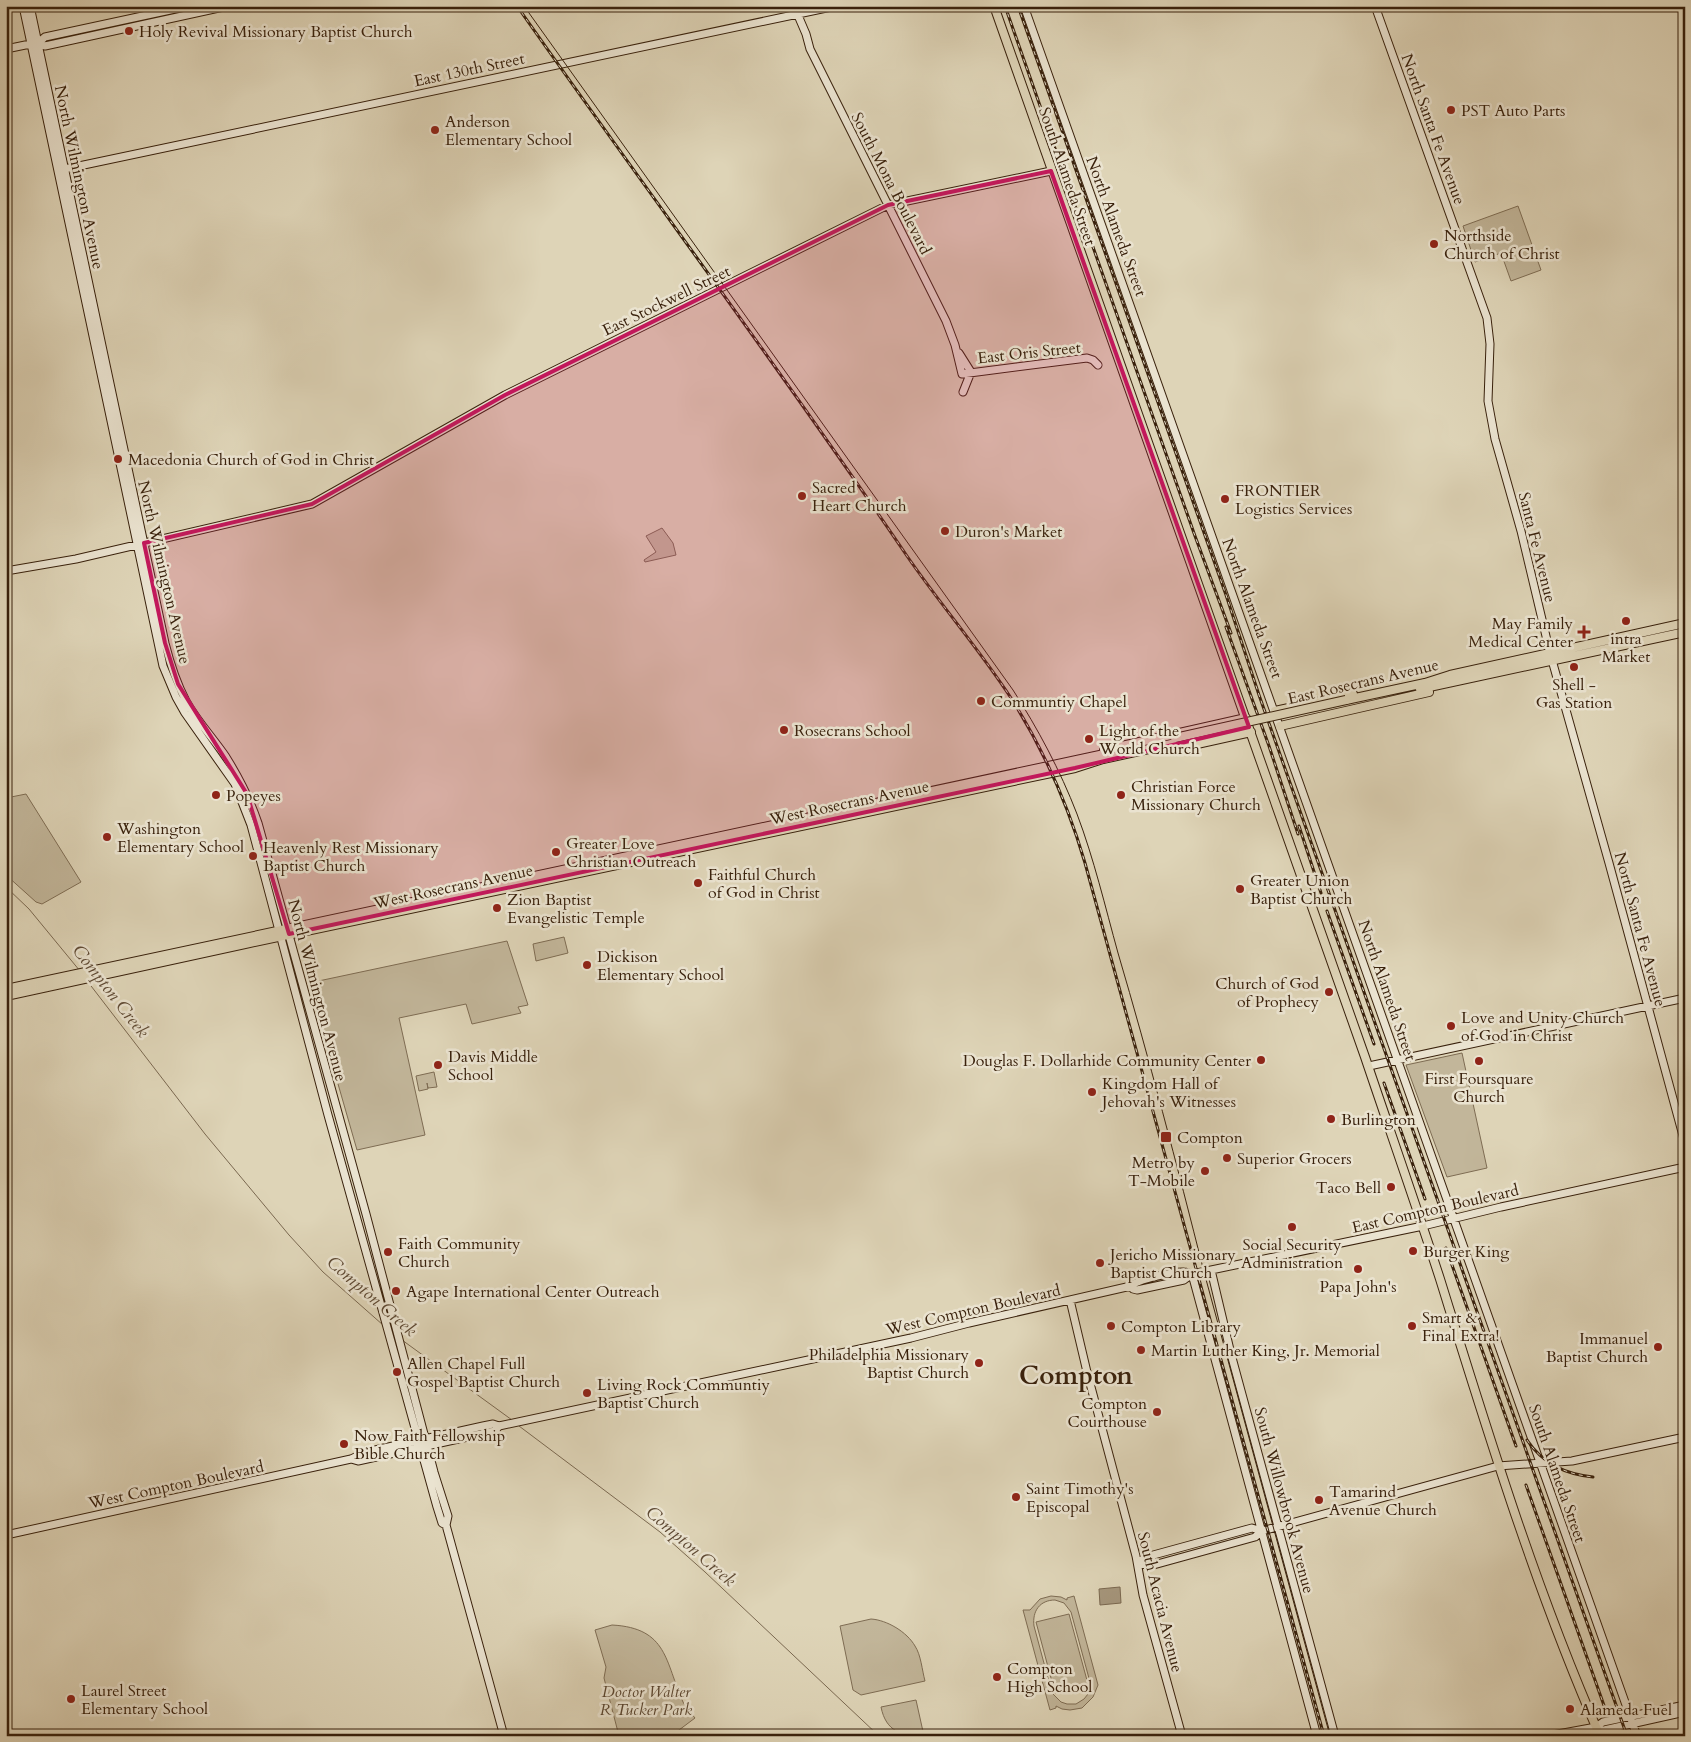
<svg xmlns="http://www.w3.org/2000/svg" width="1691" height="1742" viewBox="0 0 1691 1742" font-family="Cardo,serif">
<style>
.green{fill:#c2b69a;stroke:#7e6c53;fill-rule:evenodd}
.water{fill:#a6977d;stroke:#7a6850}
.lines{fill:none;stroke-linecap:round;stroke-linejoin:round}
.stream{stroke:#7a6850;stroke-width:1}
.secondary-casing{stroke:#39210c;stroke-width:9}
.primary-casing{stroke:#39210c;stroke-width:10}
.secondary{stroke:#eae3d0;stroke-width:7}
.primary{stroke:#ded4b7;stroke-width:8}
.tram{stroke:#39210c;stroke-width:1}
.rail-casing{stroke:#39210c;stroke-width:3}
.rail{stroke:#eae3d0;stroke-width:1;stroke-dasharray:4;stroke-linecap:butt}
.primary-bridge-casing{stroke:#39210c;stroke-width:10;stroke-linecap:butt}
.primary-bridge{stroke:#ded4b7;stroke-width:8}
.marked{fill:#c2185b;fill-opacity:0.2;stroke:#c2185b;stroke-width:4;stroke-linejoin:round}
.poi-dot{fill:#8f2418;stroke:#eae3d0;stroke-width:2}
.labels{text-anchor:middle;stroke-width:5;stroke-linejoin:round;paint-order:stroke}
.poi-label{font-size:16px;fill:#39210c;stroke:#eae3d0;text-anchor:start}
.street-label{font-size:16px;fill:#39210c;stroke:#eae3d0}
.park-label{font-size:16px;font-style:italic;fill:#5b4630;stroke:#eae3d0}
.water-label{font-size:18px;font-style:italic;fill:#5f4a34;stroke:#eae3d0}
.town-label{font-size:26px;font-weight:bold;fill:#39210c;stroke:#eae3d0}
</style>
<rect width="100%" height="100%" fill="#ded4b7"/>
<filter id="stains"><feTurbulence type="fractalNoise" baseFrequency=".004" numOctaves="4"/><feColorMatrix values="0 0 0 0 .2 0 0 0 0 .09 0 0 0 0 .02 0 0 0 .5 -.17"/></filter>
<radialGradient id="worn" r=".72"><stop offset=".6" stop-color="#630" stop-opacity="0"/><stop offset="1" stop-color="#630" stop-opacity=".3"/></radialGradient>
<!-- green -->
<path class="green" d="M1518 206 1541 270 1511 281 1501 253 1475 262 1463 226Z
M662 528 673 543 676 555 645 562 644 560 656 552 646 536Z
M26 794 81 882 42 904 36 902 6 875V798Z
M564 937 568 953 536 961 533 944Z
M507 941 528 1005 518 1007 521 1013 472 1024 466 1004 399 1018 425 1135 357 1150 309 983Z
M1462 1053 1487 1168 1447 1177 1406 1065Z
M434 1072 437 1087 428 1088 427 1083 428 1089 419 1091 416 1076Z
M1051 1596 1061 1597 1067 1600V1598L1074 1596 1098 1685 1093 1697 1082 1708 1070 1710 1062 1709 1056 1706V1708L1050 1710 1023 1610H1030L1040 1599ZM1055 1600 1064 1603 1071 1612 1090 1682 1088 1694 1084 1699 1076 1704H1067L1061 1702 1052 1693 1034 1626C1032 1611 1040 1600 1055 1600Z
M1069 1614 1088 1684 1055 1693 1036 1622Z
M871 1619C887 1620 907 1632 915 1646 921 1655 922 1670 925 1681L861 1695 853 1690 840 1626Z
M612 1625C668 1628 665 1662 683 1702 686 1708 691 1713 695 1718L671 1736H619L604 1678 606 1667 595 1630Z
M916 1700 924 1736C902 1736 886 1732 881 1707Z"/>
<!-- water -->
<path class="water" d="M1120 1587 1121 1603 1100 1605 1099 1589Z"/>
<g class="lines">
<!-- stream -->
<path class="stream" d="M6 887 29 909 80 971
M88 982 205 1134 289 1235 323 1272 383 1325
M402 1340 512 1420
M519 1426 660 1532 705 1572 879 1736"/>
<!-- secondary casing -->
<g class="secondary-casing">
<path id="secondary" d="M23 6 163 666 176 697 185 713 235 784 251 825 328 1115 437 1507 442 1523 446 1525
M30 6 165 643C170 663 176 682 186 701 197 721 213 738 226 757 239 778 250 799 258 823L366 1214 434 1472 448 1516 446 1525 504 1736
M794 6 806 34 810 49 946 321 955 345 962 374 1087 358 1093 360 1098 365
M1024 6 1637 1736
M1375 6 1487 318 1490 344 1488 401 1495 439 1521 531 1550 653 1609 863 1685 1143
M38 43 45 46 228 6
M38 43 45 37 189 6
M6 49 35 43
M60 170 836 6
M959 353 971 372 963 392
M6 571 76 559 312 504 505 395 888 205 1051 171
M1369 1066 1685 998
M1211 1270 1231 1354 1335 1736
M1192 1274 1317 1736
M1131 1286 1133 1289 1137 1290 1184 1280 1192 1274 1423 1226 1501 1207 1685 1167
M1070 1300 1087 1372 1136 1556 1143 1595 1182 1736
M351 1459 358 1461 495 1431 499 1426
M6 1535 351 1459 366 1452 483 1426 493 1424 499 1426 911 1338 969 1323 1131 1286C1136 1280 1175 1271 1184 1272 1187 1272 1189 1274 1192 1274
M1138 1563 1150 1566 1255 1537 1262 1531 1498 1466 1572 1461 1685 1437
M1138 1563 1146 1557 1252 1528 1262 1531
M1596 1727 1604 1730 1685 1712
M1547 1736 1596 1727 1603 1722 1685 1705"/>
</g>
<!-- primary casing -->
<g class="primary-casing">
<path id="primary" d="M994 6 1365 1057C1390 1131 1416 1205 1440 1279 1488 1433 1535 1588 1600 1736
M1420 689 1685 632
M1346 700 1425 683 1450 675 1685 623
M1275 711 1353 694
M1280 726 1429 692
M1104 750 1246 718
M1170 750 1251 732
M6 989 1109 753
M6 996 245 944 1075 768 1103 759 1176 743"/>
</g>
<!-- secondary -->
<use href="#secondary" class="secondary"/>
<!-- primary -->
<use href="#primary" class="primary"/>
<!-- tram -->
<path class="tram" d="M524 6 1013 690C1038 729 1060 770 1077 814 1094 859 1105 906 1118 953 1149 1058 1177 1165 1204 1272L1330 1736"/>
<!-- rail casing -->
<g class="rail-casing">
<path id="rail" d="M517 6C646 190 781 370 907 556 940 604 979 649 1011 698 1044 750 1068 805 1085 863L1324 1736
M1005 6 1078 214
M1018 6 1226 595 1259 695 1627 1736
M1087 230 1195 536 1231 633
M1226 627 1269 746 1298 834
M1299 826 1321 893
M1327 911 1374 1044
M1384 1083 1425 1199
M1446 1248 1516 1446
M1527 1440C1543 1464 1565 1474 1593 1477
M1526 1485 1607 1714
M1617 1732 1618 1736"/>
</g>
<!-- rail -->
<use href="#rail" class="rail"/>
<!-- primary-bridge casing -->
<g class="primary-bridge-casing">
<path id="primary-bridge" d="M1175 738 1346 700"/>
</g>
<!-- primary-bridge -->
<use href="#primary-bridge" class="primary-bridge"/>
</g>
<!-- marked area -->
<path class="marked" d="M1051 171 1249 727 1075 768 289 934 247 794 178 684 165 643 144 543 312 504 505 395 888 205Z"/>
<!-- markers -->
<g class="poi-dot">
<circle cx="129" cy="31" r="5"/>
<circle cx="1451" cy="110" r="5"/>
<circle cx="435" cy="130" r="5"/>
<circle cx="1434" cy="244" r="5"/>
<circle cx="118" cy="459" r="5"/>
<circle cx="802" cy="496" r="5"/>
<circle cx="1225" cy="499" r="5"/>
<circle cx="945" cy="531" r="5"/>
<circle cx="1626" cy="621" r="5"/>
<path d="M1581.5 624.5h5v5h5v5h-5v5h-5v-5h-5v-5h5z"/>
<circle cx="1574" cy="667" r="5"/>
<circle cx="981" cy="701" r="5"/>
<circle cx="784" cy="730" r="5"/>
<circle cx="1089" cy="739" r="5"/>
<circle cx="216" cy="795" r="5"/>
<circle cx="1121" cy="795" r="5"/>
<circle cx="107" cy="837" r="5"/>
<circle cx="556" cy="852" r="5"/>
<circle cx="253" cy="856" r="5"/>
<circle cx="698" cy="883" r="5"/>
<circle cx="1240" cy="889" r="5"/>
<circle cx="497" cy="908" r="5"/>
<circle cx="587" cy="965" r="5"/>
<circle cx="1329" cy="992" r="5"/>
<circle cx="1451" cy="1026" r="5"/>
<circle cx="1261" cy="1060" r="5"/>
<circle cx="1479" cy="1061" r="5"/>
<circle cx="438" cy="1065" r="5"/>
<circle cx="1092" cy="1092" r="5"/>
<circle cx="1331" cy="1119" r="5"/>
<rect x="1160" y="1131" width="12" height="12" rx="2.5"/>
<circle cx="1227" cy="1158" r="5"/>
<circle cx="1205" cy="1171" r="5"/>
<circle cx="1391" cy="1187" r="5"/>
<circle cx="1292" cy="1227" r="5"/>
<circle cx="1413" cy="1251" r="5"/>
<circle cx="388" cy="1252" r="5"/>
<circle cx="1100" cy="1263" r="5"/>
<circle cx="1358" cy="1269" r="5"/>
<circle cx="396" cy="1291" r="5"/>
<circle cx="1111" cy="1326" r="5"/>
<circle cx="1412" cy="1326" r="5"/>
<circle cx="1658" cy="1347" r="5"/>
<circle cx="1141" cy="1350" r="5"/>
<circle cx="979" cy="1363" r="5"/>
<circle cx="397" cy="1372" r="5"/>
<circle cx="587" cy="1393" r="5"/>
<circle cx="1157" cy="1412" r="5"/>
<circle cx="344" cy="1444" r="5"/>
<circle cx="1016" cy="1497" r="5"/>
<circle cx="1319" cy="1500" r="5"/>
<circle cx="997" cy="1677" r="5"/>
<circle cx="71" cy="1699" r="5"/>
<circle cx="1570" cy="1709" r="5"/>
</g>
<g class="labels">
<!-- poi labels -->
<g class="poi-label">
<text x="139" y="37">Holy Revival Missionary Baptist Church</text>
<text x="1461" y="116">PST Auto Parts</text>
<text x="445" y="127">Anderson<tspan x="445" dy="18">Elementary School</tspan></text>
<text x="1444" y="241">Northside<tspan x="1444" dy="18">Church of Christ</tspan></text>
<text x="128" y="465">Macedonia Church of God in Christ</text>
<text x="812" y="493">Sacred<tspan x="812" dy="18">Heart Church</tspan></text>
<text x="1235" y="496">FRONTIER<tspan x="1235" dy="18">Logistics Services</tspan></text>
<text x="955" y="537">Duron's Market</text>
<text x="1573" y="629" text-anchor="end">May Family<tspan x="1573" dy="18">Medical Center</tspan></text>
<text x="1626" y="644" text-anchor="middle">intra<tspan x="1626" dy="18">Market</tspan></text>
<text x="1574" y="690" text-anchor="middle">Shell -<tspan x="1574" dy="18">Gas Station</tspan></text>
<text x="991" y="707">Communtiy Chapel</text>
<text x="794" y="736">Rosecrans School</text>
<text x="1099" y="736">Light of the<tspan x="1099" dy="18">World Church</tspan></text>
<text x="1131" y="792">Christian Force<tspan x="1131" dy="18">Missionary Church</tspan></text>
<text x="226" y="801">Popeyes</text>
<text x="117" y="834">Washington<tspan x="117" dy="18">Elementary School</tspan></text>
<text x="566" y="849">Greater Love<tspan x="566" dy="18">Christian Outreach</tspan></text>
<text x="263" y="853">Heavenly Rest Missionary<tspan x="263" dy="18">Baptist Church</tspan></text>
<text x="708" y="880">Faithful Church<tspan x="708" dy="18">of God in Christ</tspan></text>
<text x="1250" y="886">Greater Union<tspan x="1250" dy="18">Baptist Church</tspan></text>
<text x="507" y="905">Zion Baptist<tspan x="507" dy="18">Evangelistic Temple</tspan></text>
<text x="597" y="962">Dickison<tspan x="597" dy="18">Elementary School</tspan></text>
<text x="1319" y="989" text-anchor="end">Church of God<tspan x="1319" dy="18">of Prophecy</tspan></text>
<text x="1461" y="1023">Love and Unity Church<tspan x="1461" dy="18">of God in Christ</tspan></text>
<text x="448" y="1062">Davis Middle<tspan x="448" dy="18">School</tspan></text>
<text x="1251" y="1066" text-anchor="end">Douglas F. Dollarhide Community Center</text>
<text x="1479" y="1084" text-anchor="middle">First Foursquare<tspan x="1479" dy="18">Church</tspan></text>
<text x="1102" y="1089">Kingdom Hall of<tspan x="1102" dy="18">Jehovah's Witnesses</tspan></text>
<text x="1341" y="1125">Burlington</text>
<text x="1177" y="1143">Compton</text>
<text x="1237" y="1164">Superior Grocers</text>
<text x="1195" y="1168" text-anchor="end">Metro by<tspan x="1195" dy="18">T-Mobile</tspan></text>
<text x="1381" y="1193" text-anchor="end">Taco Bell</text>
<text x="398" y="1249">Faith Community<tspan x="398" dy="18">Church</tspan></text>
<text x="1292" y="1250" text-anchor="middle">Social Security<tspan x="1292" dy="18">Administration</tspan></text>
<text x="1423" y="1257">Burger King</text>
<text x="1110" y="1260">Jericho Missionary<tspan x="1110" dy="18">Baptist Church</tspan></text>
<text x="1358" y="1292" text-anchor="middle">Papa John's</text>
<text x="406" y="1297">Agape International Center Outreach</text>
<text x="1422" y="1323">Smart &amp;<tspan x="1422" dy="18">Final Extra!</tspan></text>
<text x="1121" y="1332">Compton Library</text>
<text x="1648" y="1344" text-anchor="end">Immanuel<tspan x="1648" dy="18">Baptist Church</tspan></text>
<text x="1151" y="1356">Martin Luther King, Jr. Memorial</text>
<text x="969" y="1360" text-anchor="end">Philadelphia Missionary<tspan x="969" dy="18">Baptist Church</tspan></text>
<text x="407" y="1369">Allen Chapel Full<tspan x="407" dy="18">Gospel Baptist Church</tspan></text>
<text x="597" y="1390">Living Rock Communtiy<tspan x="597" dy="18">Baptist Church</tspan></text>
<text x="1147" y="1409" text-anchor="end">Compton<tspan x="1147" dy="18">Courthouse</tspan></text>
<text x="354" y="1441">Now Faith Fellowship<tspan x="354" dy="18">Bible Church</tspan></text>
<text x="1026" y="1494">Saint Timothy's<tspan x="1026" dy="18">Episcopal</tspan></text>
<text x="1329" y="1497">Tamarind<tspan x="1329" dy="18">Avenue Church</tspan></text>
<text x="1007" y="1674">Compton<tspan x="1007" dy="18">High School</tspan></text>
<text x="81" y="1696">Laurel Street<tspan x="81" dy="18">Elementary School</tspan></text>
<text x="1580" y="1715">Alameda Fuel</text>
</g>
<!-- street labels -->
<g class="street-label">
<text transform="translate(469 69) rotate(-12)" y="6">East 130th Street</text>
<text transform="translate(1434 129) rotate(70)" y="6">North Santa Fe Avenue</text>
<text transform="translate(1068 176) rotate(71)" y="6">South Alameda Street</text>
<text transform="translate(80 177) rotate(78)" y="6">North Wilmington Avenue</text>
<text transform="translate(892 183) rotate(63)" y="6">South Mona Boulevard</text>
<text transform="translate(1117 226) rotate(70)" y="6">North Alameda Street</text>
<text transform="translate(666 300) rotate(-26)" y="6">East Stockwell Street</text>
<text transform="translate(1029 352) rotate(-6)" y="6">East Oris Street</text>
<text transform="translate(1538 547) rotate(76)" y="6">Santa Fe Avenue</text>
<text transform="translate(165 572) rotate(77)" y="6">North Wilmington Avenue</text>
<text transform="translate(1253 608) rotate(70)" y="6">North Alameda Street</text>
<text transform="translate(1363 681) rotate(-13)" y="6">East Rosecrans Avenue</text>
<text transform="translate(849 802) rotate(-12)" y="6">West Rosecrans Avenue</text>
<text transform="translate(453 886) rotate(-12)" y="6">West Rosecrans Avenue</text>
<text transform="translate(1641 929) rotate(75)" y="6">North Santa Fe Avenue</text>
<text transform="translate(318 990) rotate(75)" y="6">North Wilmington Avenue</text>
<text transform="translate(1388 990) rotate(71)" y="6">North Alameda Street</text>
<text transform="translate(1435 1208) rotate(-13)" y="6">East Compton Boulevard</text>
<text transform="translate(973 1309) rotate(-13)" y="6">West Compton Boulevard</text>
<text transform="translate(1558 1473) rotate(71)" y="6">South Alameda Street</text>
<text transform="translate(176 1484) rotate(-12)" y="6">West Compton Boulevard</text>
<text transform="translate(1285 1500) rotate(75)" y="6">South Willowbrook Avenue</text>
<text transform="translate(1161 1602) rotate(76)" y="6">South Acacia Avenue</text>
</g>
<!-- park labels -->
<g class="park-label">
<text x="646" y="1697">Doctor Walter<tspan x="646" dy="18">R Tucker Park</tspan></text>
</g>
<!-- water labels -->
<g class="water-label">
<text transform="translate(111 991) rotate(52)" y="6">Compton Creek</text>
<text transform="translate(372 1296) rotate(41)" y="6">Compton Creek</text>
<text transform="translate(691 1546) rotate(41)" y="6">Compton Creek</text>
</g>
<!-- town labels -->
<g class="town-label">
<text x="1076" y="1384">Compton</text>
</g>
</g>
<!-- margin -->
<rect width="1691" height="1742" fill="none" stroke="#ded4b7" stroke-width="25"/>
<rect x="8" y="8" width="1676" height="1727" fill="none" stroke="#39210c" stroke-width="2.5"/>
<rect x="12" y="12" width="1666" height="1717" fill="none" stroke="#39210c"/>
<rect width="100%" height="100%" filter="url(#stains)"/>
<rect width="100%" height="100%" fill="url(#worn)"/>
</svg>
